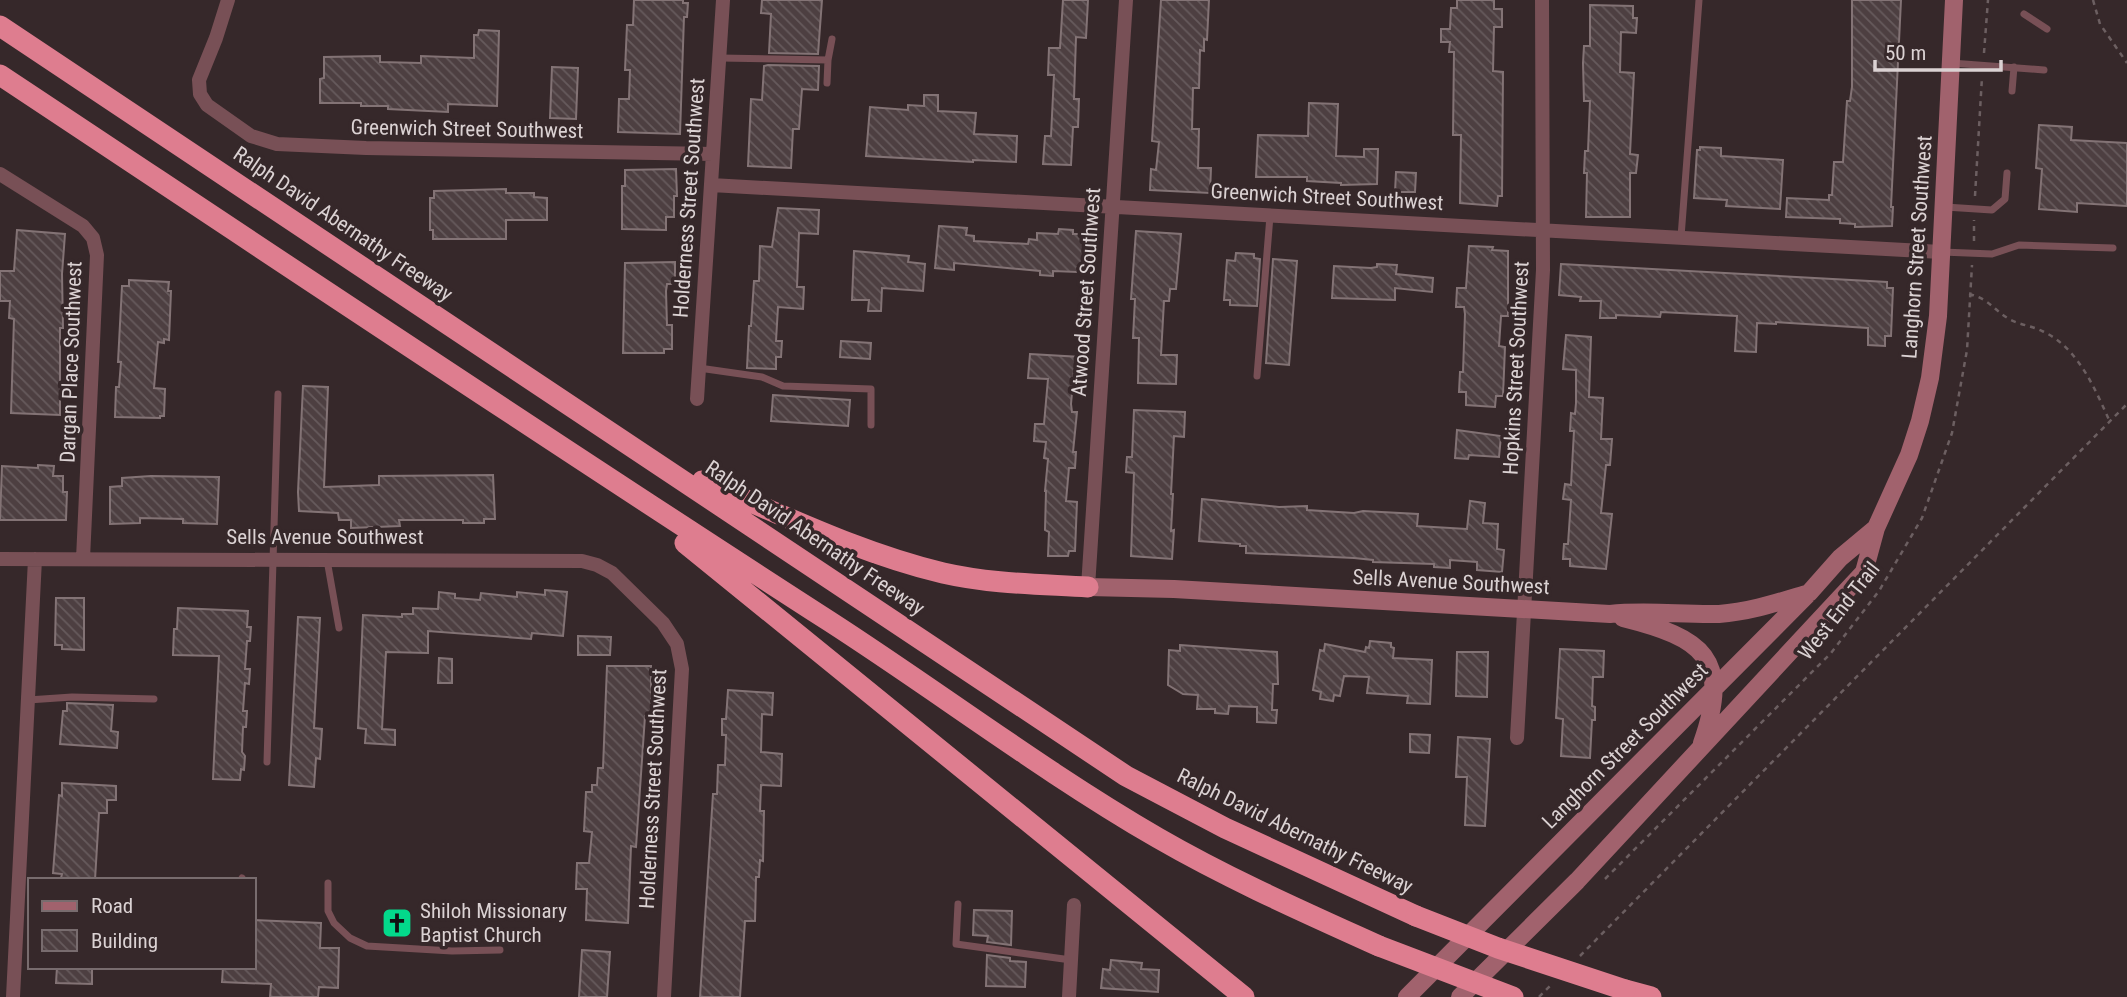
<svg xmlns="http://www.w3.org/2000/svg" width="2127" height="997" viewBox="0 0 2127 997" font-family="'Roboto Condensed',sans-serif">
<style>
.building{fill:url(#building-back-hatch);stroke:#837375;stroke-width:2}
.lines{fill:none;stroke-linecap:round;stroke-linejoin:round}
.path{stroke:#6c5f61;stroke-width:2.5;stroke-dasharray:5 5;stroke-linecap:butt}
.lane{stroke:#785056;stroke-width:7}
.street{stroke:#785056;stroke-width:14}
.secondary{stroke:#a1626d;stroke-width:18}
.highway{stroke:#de7d8f;stroke-width:21}
.highway-bridge{stroke:#de7d8f;stroke-width:21}
.labels{text-anchor:middle;stroke-width:7;stroke-linejoin:round;paint-order:stroke}
.street-label{font-size:21px;fill:#dbd2d3;stroke:#36282a}
.poi-label{font-size:21px;fill:#dbd2d3;stroke:#36282a;text-anchor:start}
</style>
<defs>
<pattern id="building-back-hatch" width="6" height="6" patternUnits="userSpaceOnUse" patternTransform="scale(1.75)"><rect width="6" height="6" fill="#4d3f41"/><path d="M-1 5l2 2M0 0l6 6M5-1l2 2" fill="none" stroke="#665a5c"/></pattern>
</defs>
<rect width="100%" height="100%" fill="#36282a"/>
<!-- building -->
<path class="building" d="M634 0H683V3H688L687 17H684L680 134 618 132 619 99H629L630 70H625L627 25H633Z
M762 0H822L818 54 769 53 771 14 761 13Z
M1063 0H1088L1086 38 1076 37 1074 99H1079L1078 127H1073L1071 165 1043 164 1045 136H1051L1054 75H1048L1049 48H1060Z
M1161 0H1209L1207 40 1204 39V51L1200 50 1199 88H1193L1192 129H1199L1198 168H1211L1210 193 1150 190 1151 169 1156 170 1159 142 1152 141Z
M1457 0H1494V9H1502V27H1494L1493 71 1503 72 1502 196H1498L1497 206 1460 203 1461 135H1453L1454 52H1449L1450 42H1441V29H1450L1451 8H1457Z
M1852 0H1901L1891 207H1893L1892 226 1855 227V224L1840 223V219L1786 217 1787 198 1829 200V195H1832L1834 162H1843L1847 101H1850L1852 87Z
M1590 5 1633 6V18H1637L1636 33 1621 32 1620 72 1634 73 1630 154 1638 155 1636 173H1630V217H1586L1587 173H1584L1585 151H1588L1590 101H1584L1583 63 1584 46H1590Z
M479 30 499 31 497 106 448 104V112L388 109V106H361V103H320V79L324 78V57L380 56V62L421 63V56L474 58V35H478Z
M768 65 819 66 818 90 802 89 799 129H793L791 168 748 166 751 99 762 100 764 66Z
M552 67 578 68 576 119 550 118Z
M924 95H938V111L976 113 974 134 1017 136 1016 162 973 160V162L866 156 870 107 908 110V105L924 106Z
M1309 103 1338 104 1336 156 1364 157V149H1378L1377 184 1341 185V183L1307 181V177H1256L1258 135 1308 136Z
M2039 125 2072 127 2071 140 2127 143V206L2077 203V212L2039 209 2042 169 2036 168Z
M1700 147 1721 148V156L1783 160 1780 209 1726 206 1727 200 1694 198 1697 150H1700Z
M676 169 677 196H674V217H666V230L622 229V186H625V170Z
M1396 172 1416 173 1415 192H1395Z
M506 189V193H534V197L547 198V220H506V239H433V230H430V198H434V191Z
M778 208 819 210 818 234 799 233 797 287H804L803 309 778 307 776 341H782L781 357H776V369L747 368 749 326H751L754 281H759L760 246 772 247Z
M939 226 967 228 966 235 974 236V241L1028 244 1029 239 1037 240V233L1058 234 1059 229 1073 230V234H1089L1088 259H1085L1084 267H1077V272L1053 271V276L1040 275V271L954 263V270L935 268Z
M17 230 65 234 62 274 63 328H60V415L11 413 14 319 9 318 10 301H0V271H14Z
M1136 231 1181 234 1176 289H1170L1169 301H1164L1161 355H1177L1176 384 1138 383 1139 338H1133L1135 299H1131Z
M1469 246 1493 247 1492 250 1508 251V316H1501L1499 346 1505 347 1503 396H1496L1495 407 1466 405V392H1459L1460 372H1463L1465 314 1464 307H1456L1457 288H1466Z
M854 251 909 256 908 262 925 264 923 291 882 288 881 311H868L869 300H852Z
M1236 253 1254 254V258L1260 259 1257 306 1230 305V300H1224L1227 260 1235 261Z
M1273 259 1297 261 1289 365 1266 363Z
M675 262V284H667L666 291 667 325H672V349H664V353H623L625 263Z
M1377 264 1397 265 1396 274 1433 278 1432 292 1395 288V300L1332 298 1334 266 1371 268 1377 267Z
M1561 264 1887 282V288H1893L1891 336H1885V346L1868 345V328L1776 322V324L1757 323 1756 352 1735 351 1737 316 1661 312 1660 317 1616 315V318H1600L1601 301H1580L1581 297 1559 295Z
M129 280 169 282 168 291H171L169 340 164 339V343L158 342 154 388 165 389 164 416H160V418L115 417 116 387H119L121 362H118L122 286H129Z
M1566 335 1591 337 1589 397 1603 398 1601 439H1612L1610 465H1606L1601 513 1612 514 1606 569 1570 566V559H1563L1564 544H1568L1571 500 1563 499 1565 484 1571 485 1574 431H1570L1571 413 1575 414 1576 403V370L1563 369Z
M841 341 871 343 870 359 840 357Z
M1030 354 1081 357 1080 371 1074 370 1071 404 1072 412H1077L1073 452H1076L1075 468H1069L1066 501 1077 502 1075 551H1069L1068 556H1048L1049 532 1045 530 1046 491H1045L1048 459 1044 458 1046 442 1034 441 1035 424H1044L1048 379 1028 378Z
M303 386 328 387 324 487 379 485V476L493 475 495 519H484V523H463V520H399L400 526 351 528V520H339L338 513 299 511 298 492Z
M773 395 850 400 848 426 771 421Z
M1134 410 1185 412 1184 437 1174 436 1171 494H1173L1171 531 1174 530 1172 559 1131 556 1134 473 1126 472 1127 457H1132Z
M1457 430 1501 436 1499 457 1469 455 1468 459 1455 458Z
M38 465 54 466 53 476H63V492H67L66 520H0L2 466 38 468Z
M151 476 219 477 217 524 183 523V519L140 518V523L110 524V487L122 486V478Z
M1202 499 1279 507 1307 506V510L1354 513 1363 511 1418 514 1417 526 1467 529 1470 501 1485 503 1483 523 1498 524 1497 549 1504 550 1502 572 1477 570V562L1450 560V568L1434 567V564L1373 562V560L1354 558 1246 553V546H1240V544L1199 541Z
M545 590 567 592 563 636 532 633 531 639 428 631V653L386 652 382 729 395 730V745L365 743 366 729 358 728 363 615 402 617V614H413V608L438 609 439 592 455 594V598L480 600 481 593 517 597V592L545 595Z
M56 598H84V650L62 649V645H55Z
M178 608 248 611 247 627H251L250 641H247L245 669H250L249 684 245 683 243 711H247L246 727H243L242 752 245 756 244 770 241 769 240 780 213 779 219 656 173 655 174 629H177Z
M298 617 320 618 314 728 322 729 320 759 316 758 314 787 289 785Z
M578 636 611 637 610 655H578Z
M1370 641 1391 643V647L1394 648 1393 658 1432 660 1430 704 1407 703 1408 696 1367 693 1369 677 1344 676 1340 696 1334 695 1333 701 1320 699 1321 692 1313 690 1320 650 1324 651 1325 644 1365 652 1366 647 1369 648Z
M1180 645 1277 652 1278 684H1273L1272 710H1277L1276 723 1257 722V707L1229 706 1228 714 1215 713V709H1197L1198 695 1183 694 1168 685 1169 650 1180 651Z
M1560 649 1604 651 1603 677H1593L1592 706 1595 707V720H1592L1590 758 1561 756 1563 719 1556 718Z
M1457 652H1488L1487 697 1456 696Z
M439 658 452 659V683H438Z
M607 666H651V717L645 716 636 847 631 846 628 923 586 920 587 889H576L577 863H589L592 832 584 831 586 792H592V785H597L598 768H603Z
M728 690 773 693 772 715 762 714 761 752 782 754 781 786 761 785 760 811H764L763 861 760 860 759 877H756L755 921H745L740 997H700L713 794H717L718 765H725L726 735H722V719H726Z
M67 703 113 705 111 731 118 732 117 748 60 744 63 711H67Z
M1410 734 1430 735 1429 753 1410 752Z
M1458 737 1490 739 1485 826 1465 825 1467 777H1456Z
M62 783 116 786V800H107V813H99L95 880 61 878 62 874 53 873 59 795 62 796Z
M974 910 1012 911 1011 945 987 942 988 936 973 935Z
M254 920 321 923 320 948H339L338 988 319 987 318 997H270L271 984 222 982 223 967H254Z
M582 950 610 952 607 997H579Z
M987 955 1010 958V961L1026 962 1025 987 986 986Z
M1111 960 1142 963 1141 969 1159 970 1158 992 1101 988 1103 969 1110 970Z
M57 967H92V984L56 983Z"/>
<g class="lines">
<!-- path -->
<path class="path" d="M2093 0 2100 24 2127 63
M1984 53 1988 0
M1975 196 1982 77
M1974 241V220
M1969 294C1990 299 1994 311 2011 320 2021 325 2032 326 2042 331 2078 347 2095 389 2110 422
M1605 879 1831 653 1879 591 1922 518 1952 433 1967 350 1972 265
M1580 956 2127 404
M1539 997 1550 986"/>
<!-- lane -->
<path class="lane" d="M2024 14 2047 29
M720 58 828 60 832 39
M1951 63 2044 70
M827 83 828 60
M2012 91 2014 67
M1945 207 1992 210 2005 199 2007 173
M1681 237 1699 0
M1942 252 1992 254 2019 245 2113 248
M699 368 762 377 783 386 871 389V425
M1257 376 1270 216
M327 560 339 628
M28 700 72 697 154 699
M267 762 278 394
M241 880 242 878
M328 883V911L334 923 350 938 367 946 452 951 500 950
M958 904 956 944 1071 960"/>
<!-- street -->
<path class="street" d="M228 0 216 38 199 80 200 94 207 105 251 136 277 144 366 148 713 154
M0 174 83 226 93 238 97 255 83 559
M711 185 1941 252
M697 399 723 0
M0 559 582 561 597 565 612 573 663 623 677 644 682 669 664 997
M1088 587 1126 0
M1517 738 1543 270 1542 0
M13 997 35 559
M1069 997 1074 905"/>
<!-- secondary -->
<path class="secondary" d="M1088 587 1174 589 1610 614C1647 610 1683 615 1719 614 1750 612 1779 602 1809 593
M1623 618C1703 638 1732 658 1702 743
M1407 997 1809 593 1840 558 1876 528
M1460 997 1577 881 1864 572 1876 528 1909 455 1920 421 1930 378 1938 316 1954 0"/>
<!-- highway -->
<path class="highway" d="M0 26 1126 776 1225 828 1416 916
M0 75C276 258 551 442 829 621 939 692 1044 772 1158 838 1229 879 1304 912 1379 946
M702 481C781 514 859 553 943 573 991 584 1039 584 1088 587
M685 543 1244 997
M1625 990 1651 997"/>
<!-- highway-bridge -->
<path class="highway-bridge" d="M1416 916 1498 948 1625 990
M1379 946 1513 997"/>
</g>
<!-- icons -->
<defs>
<g id="church-square" transform="scale(1.575)"><rect x="-9" y="-9" width="18" height="18" rx="4" fill="#03d98b" stroke="#36282a"/><path d="M-1.2-6h2.4v3.5h3.3v2.4h-3.3V6h-2.4V-.1h-3.3v-2.4h3.3Z" fill="#111"/></g>
</defs>
<g fill-rule="evenodd">
<use href="#church-square" x="397" y="923"/>
</g>
<g class="labels">
<!-- street labels -->
<g class="street-label">
<text transform="translate(467 129) rotate(1)" y="7">Greenwich Street Southwest</text>
<text transform="translate(1327 197) rotate(3)" y="7">Greenwich Street Southwest</text>
<text transform="translate(689 198) rotate(-86)" y="7">Holderness Street Southwest</text>
<text transform="translate(343 224) rotate(34)" y="7">Ralph David Abernathy Freeway</text>
<text transform="translate(1917 247) rotate(-86)" y="7">Langhorn Street Southwest</text>
<text transform="translate(1086 292) rotate(-86)" y="7">Atwood Street Southwest</text>
<text transform="translate(71 362) rotate(-88)" y="7">Dargan Place Southwest</text>
<text transform="translate(1516 368) rotate(-87)" y="7">Hopkins Street Southwest</text>
<text x="325" y="544">Sells Avenue Southwest</text>
<text transform="translate(815 538) rotate(34)" y="7">Ralph David Abernathy Freeway</text>
<text transform="translate(1451 582) rotate(3)" y="7">Sells Avenue Southwest</text>
<text transform="translate(1839 611) rotate(-52)" y="7">West End Trail</text>
<text transform="translate(1625 746) rotate(-45)" y="7">Langhorn Street Southwest</text>
<text transform="translate(653 789) rotate(-87)" y="7">Holderness Street Southwest</text>
<text transform="translate(1295 831) rotate(26)" y="7">Ralph David Abernathy Freeway</text>
</g>
<!-- poi labels -->
<g class="poi-label">
<text x="420" y="918">Shiloh Missionary<tspan x="420" dy="24">Baptist Church</tspan></text>
</g>
</g>
<!-- legend -->
<rect x="28" y="878" width="228" height="91" fill="#36282a" stroke="#786c6e" stroke-width="2"/>
<rect x="42" y="901" width="35" height="10" fill="#a1626d" stroke="#786c6e" stroke-width="2"/>
<text x="91" y="913" font-size="21" fill="#dbd2d3">Road</text>
<rect x="42" y="930" width="35" height="21" fill="url(#building-back-hatch)" stroke="#786c6e" stroke-width="2"/>
<text x="91" y="948" font-size="21" fill="#dbd2d3">Building</text>
<!-- scale -->
<path d="M1875 60v10h126v-10" fill="none" stroke="#dbd2d3" stroke-width="3.5"/>
<text x="1885" y="60" font-size="21" fill="#dbd2d3" stroke="#36282a" stroke-width="5" paint-order="stroke">50 m</text>
</svg>
